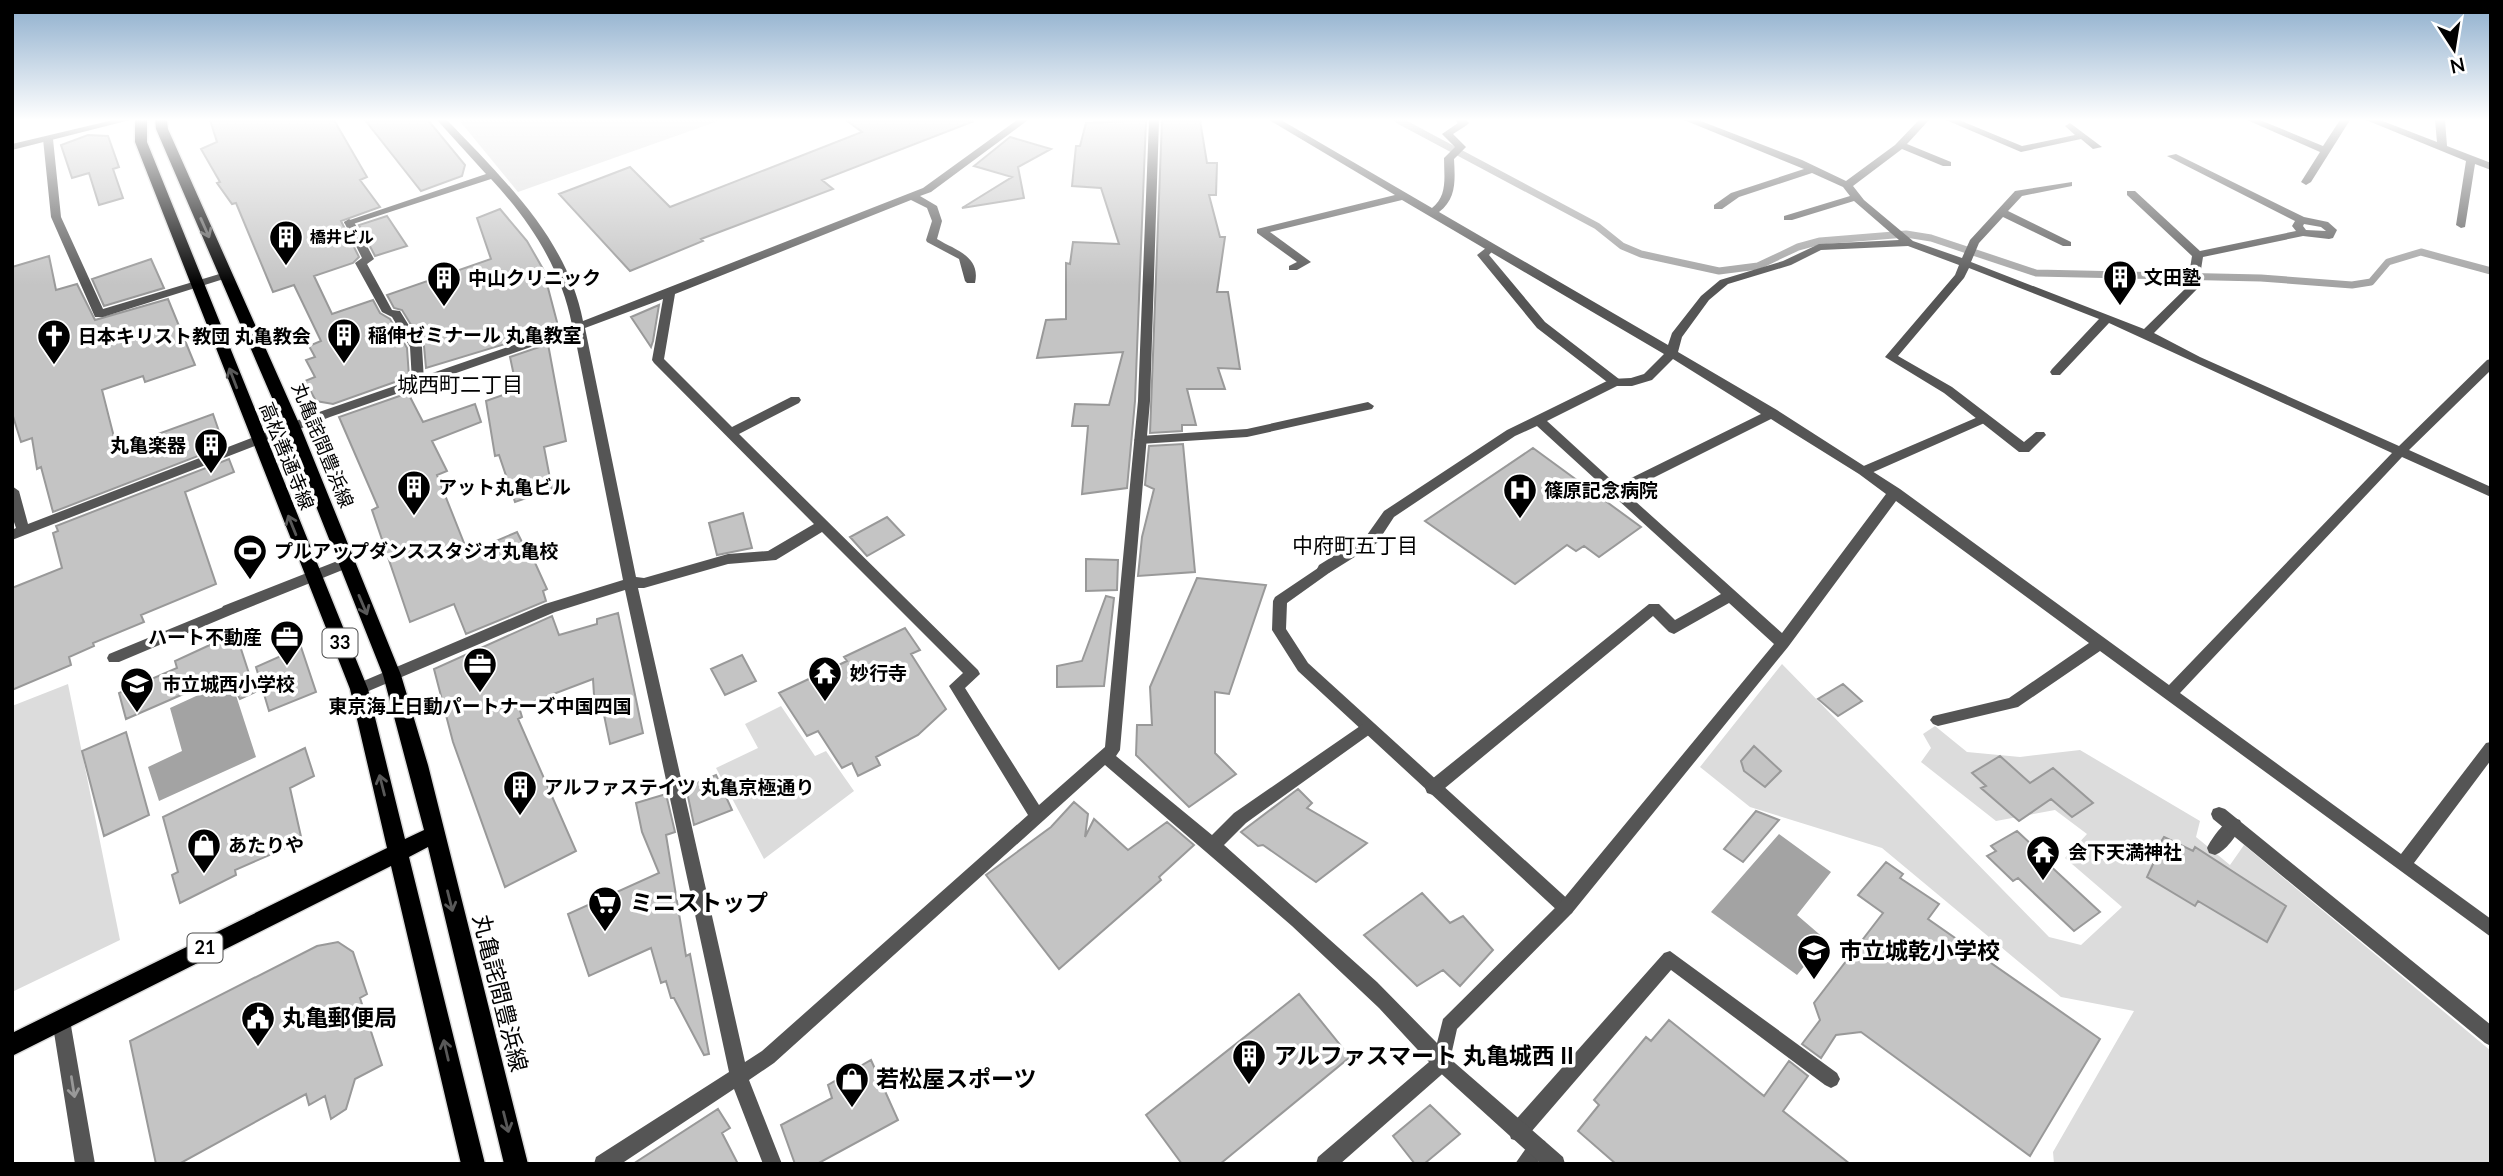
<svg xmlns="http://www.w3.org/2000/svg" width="2503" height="1176" viewBox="0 0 2503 1176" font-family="Lato,'Noto Sans JP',sans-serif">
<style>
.green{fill:#dcdcdc}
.water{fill:#a3a3a3}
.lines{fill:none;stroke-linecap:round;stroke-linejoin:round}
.stream{stroke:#a3a3a3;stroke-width:7}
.building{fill:#c4c4c4;stroke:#999;stroke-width:2}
.primary-casing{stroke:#dbdbdb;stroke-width:3}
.service{fill:#555;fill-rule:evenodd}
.minor{fill:#555;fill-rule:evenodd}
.tertiary{fill:#555;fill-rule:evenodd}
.primary{fill:#000;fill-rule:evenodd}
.oneway{stroke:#595959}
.oneway2{stroke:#999}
.labels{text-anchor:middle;stroke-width:7;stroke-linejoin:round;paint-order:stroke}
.far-poi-label{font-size:16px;font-weight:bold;fill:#000;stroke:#fff;text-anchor:start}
.shield{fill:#fff;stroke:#4c4c4c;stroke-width:2}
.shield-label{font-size:18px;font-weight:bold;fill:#000}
.poi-label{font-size:19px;font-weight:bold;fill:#000;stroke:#fff;text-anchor:start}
.street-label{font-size:19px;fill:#000;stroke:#fff}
.neighbourhood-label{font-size:21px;fill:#000;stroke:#fff}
.near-poi-label{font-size:23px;font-weight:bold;fill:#000;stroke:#fff;text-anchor:start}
.near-street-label{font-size:23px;fill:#000;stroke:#fff}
</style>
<rect width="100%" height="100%" fill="#fff"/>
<!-- green -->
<path class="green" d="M459 120H721L518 192Z
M1782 664 2049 937 2081 945 2122 907 2065 858 2087 834 2055 810 1996 821 1921 762 1931 748 1923 734 1935 726 1967 752 2020 757 2080 750 2200 821 2196 837 2230 865 2244 845 2491 1051V1164H2054L2053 1152 2134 1011 2061 997 1882 848 1750 807 1700 767Z
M68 684 120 940 12 992V706Z
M781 706 815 756 826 751 854 791 764 859 716 768 758 748 745 724Z"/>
<!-- water -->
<path class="water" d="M231 680 256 757 159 801 148 767 182 751 170 708Z
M1779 834 1831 872 1797 915 1826 940 1797 975 1711 912Z"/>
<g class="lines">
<!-- stream -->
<path class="stream" d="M1398 120 1597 226 1622 246 1641 254 1719 271 1758 266 1798 247 1820 241 1906 234 1931 238 2036 273 2261 278 2352 285 2371 282 2388 262 2421 252 2491 271"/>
</g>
<!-- building -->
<path class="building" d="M210 120H334L367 177 360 180 380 207 341 221 359 257 353 263 314 276 332 314 373 300 380 313 390 319 407 348 409 377 333 404 316 401 305 381 315 377 306 360 315 357 309 346 321 341 294 285 273 292 236 203 232 204 217 183 220 182 201 149 217 142Z
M365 120H428L465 165 462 176 421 191Z
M846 120 974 121 822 180 833 189 701 239 703 241 630 271 559 194 630 167 670 207 862 132Z
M1146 120 1135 401 1127 488 1082 494 1088 426H1072L1075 404 1109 405 1123 352 1037 358 1046 320 1066 319V263L1070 264 1073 242 1119 244 1101 188 1072 186 1076 146H1080L1086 123Z
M1162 120H1200L1207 163H1217L1216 195H1209L1220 237H1225L1217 292H1228L1240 369 1218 368 1225 389H1187L1196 425H1182V431L1150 433Z
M88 135 108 136 119 167 113 169 123 198 99 205 89 173 72 178 61 145Z
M1010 137 1051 149 1018 167 1024 198 962 208 1012 177 974 166Z
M500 209 527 241 543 269 557 322 548 331 426 368 424 346 402 310 394 308 387 295 491 259 477 218Z
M387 216 407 246 375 256 359 225Z
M49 256 56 290 77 284 95 320 168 299 195 365 145 382 143 376 102 390 117 449 213 414 224 446 53 512 41 467 37 469 32 438 21 442 12 413V267Z
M151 259 164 288 104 306 92 279Z
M659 305 653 341 651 347 631 317Z
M548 344 566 441 544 447 552 489 515 502 499 455 495 456 486 401 517 390 510 357Z
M408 393 423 422 475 404 481 422 432 441 447 471 437 475 468 553 517 532 523 544 526 543 547 589 543 591 546 601 466 634 454 604 410 622 372 510 378 507 339 417Z
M1183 444 1195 572 1138 576 1142 537 1154 489 1145 485 1149 446Z
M1533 448 1641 527 1599 557 1584 546 1576 551 1567 545 1515 584 1425 521Z
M229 459 234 472 185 492 216 584 141 615 144 622 93 643 94 646 69 657 71 665 12 690V588L62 568 53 533 58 531 56 526Z
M743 513 752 548 717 555 709 523Z
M887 517 904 535 867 556 850 537Z
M1086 559 1118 560 1117 590 1086 591Z
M1197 578 1266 585 1229 694 1215 692V753L1236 774 1189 807 1136 755 1137 725H1152L1150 687Z
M1106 596 1114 598 1104 686 1057 687V666L1082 661Z
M618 613 643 733 610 744 604 715 601 710 595 711 593 679 519 707 522 717 518 719 576 851 505 887 453 742 434 669 552 616 559 635 597 624V619Z
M905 628 920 650 911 654 946 709 918 735 876 757 880 765 858 776 852 763 842 768 818 731 807 736 779 693 847 661 844 657Z
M230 632 236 647 240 646 255 692 240 699 227 675 126 719 119 693 177 668 175 661 212 644 210 641Z
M301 647 316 692 269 711 256 667Z
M742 655 756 681 725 695 711 669Z
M1843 684 1862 701 1838 716 1818 699Z
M126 732 149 815 104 836 82 751Z
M1754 746 1781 771 1765 787 1744 771 1741 761Z
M305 748 314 776 290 788 302 841 235 870 236 875 180 903 172 875 178 872 163 817Z
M2000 756 2030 783 2053 768 2093 803 2072 817 2051 799 2019 821 1981 788 1986 786 1972 773Z
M716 775 732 810 694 825 686 787Z
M1298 789 1312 803 1307 808 1367 843 1316 882 1263 845 1258 846 1241 832Z
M666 794 675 832 666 835 686 956 690 954 709 1054 704 1055 674 998H671L666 981 661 983 651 948 589 976 568 914 659 873 642 832 636 803Z
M1074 802 1088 814 1085 837 1094 819 1128 850 1167 822 1194 845 1159 877 1161 880 1059 969 986 875 1051 827Z
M1756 811 1779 820 1743 862 1724 849Z
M2017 831 2047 859 2045 861 2100 912 2074 931 2018 878 2013 881 1987 856 1996 851 1991 846Z
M2164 837 2193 851 2195 847 2286 906 2267 942 2198 901 2195 906 2147 877 2153 864 2149 861Z
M1886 862 1903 874 1900 878 1939 904 1928 919 2100 1039 2030 1156 1861 1032 1836 1035 1821 1058 1802 1044 1820 1020 1814 1003 1883 913 1858 895Z
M1422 893 1450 923 1463 916 1493 950 1460 986 1443 970 1417 986 1364 935Z
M338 942 353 952 367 994 360 998 382 1065 355 1079 346 1109 331 1119 325 1096 309 1105 306 1094 179 1164H156L130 1041 317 946Z
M1299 994 1350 1057 1220 1164H1182L1146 1115Z
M1669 1020 1764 1096 1789 1061 1808 1076 1783 1111 1850 1164H1616L1578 1131 1599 1105 1594 1100 1646 1037 1651 1041Z
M871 1060 898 1120 817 1164H795L781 1125 832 1098 828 1085Z
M1430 1105 1460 1134 1424 1164H1415L1393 1136Z
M718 1109 730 1128 722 1133 738 1164H633Z"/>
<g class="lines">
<!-- primary casing -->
<g class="primary-casing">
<path id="primary" d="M135 120H147V142L368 689 405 839 424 830 383 675 285 428 156 129 155 120H167L168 129 301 428 401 675 428 765 528 1164H504L428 847 409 857 485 1164H461L391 866 12 1056V1033L387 848 350 689 135 142Z"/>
</g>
<!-- service -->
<path class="service" d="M349 219 354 222 374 259 367 264 392 310 400 311 422 347 424 381 422 384 418 385 412 381 410 347 392 317 382 312 355 263 362 258 344 222Z
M1491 244 1496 247 1489 255 1545 322 1619 379 1621 382 1619 385H1611L1537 328 1477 255Z
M1368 402 1374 406 1372 409 1247 437 1140 444 1134 440 1140 436 1247 429Z
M1985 414 1991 418 1989 421 1869 474 1864 476 1858 471 1859 468Z
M1324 564 1331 569 1329 573 1287 603 1286 629 1308 663 1572 903 1574 908 1572 913 1566 916 1560 913 1298 671 1272 630 1273 601 1275 597Z
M228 605 233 606 235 610 233 614 119 662H109L107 658 109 654Z
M2234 818 2240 820 2242 825C2237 835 2226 851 2215 855L2209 853 2207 848C2212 838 2223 822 2234 818Z
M1670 951 1837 1073 1840 1079 1837 1085 1831 1088 1825 1085 1671 970 1525 1139 1518 1141 1511 1139 1509 1132 1511 1125 1664 953Z"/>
<!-- minor -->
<path class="minor" d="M437 120H447C503 179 567 238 583 321L923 188 1017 120H1028L931 192 920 196 937 206 942 221 937 239C955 250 981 256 975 283H967L965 281 959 259 927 242 926 240 932 221 927 208 911 200 675 294 664 359 732 427 791 397H799L801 400 799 403 739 434 978 670 980 674 965 688 1039 805 1105 747 1138 401 1149 120H1159L1150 401 1120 750 1116 756 1212 835 1234 813 1363 724 1368 722 1373 724 1376 728 1373 732 1246 823 1224 845 1377 982 1437 1043 1443 1019 1560 903 1774 644 1729 603 1674 634 1669 632 1653 616 1439 793 1433 795 1427 793 1425 788 1427 783 1649 604H1659L1675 620 1721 594 1537 426 1515 436 1394 517 1377 543 1329 573H1319L1317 569 1319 565 1367 535 1384 511 1507 430 1611 379 1631 378 1644 374 1664 354 1402 200 1270 232 1311 262 1297 270H1289V266L1297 262 1257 233V229L1395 195 1269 120H1281L1432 208C1448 196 1444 176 1444 158L1455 147 1442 134 1458 123 1455 120H1466L1469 123 1467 125 1453 134 1466 147 1454 159C1455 179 1457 199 1439 212L1668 345 1672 333 1701 296 1720 280 1783 261 1819 244 1899 240 1854 201 1792 220H1784V216L1850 196 1843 187 1812 173 1739 197 1722 209H1714V205L1731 193 1804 169 1684 120H1698L1802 160 1846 181 1895 145 1919 120H1929L1907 144 1951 162V166H1943L1902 149 1853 186 1864 200 1913 241 1962 258 1970 240 2015 191 2072 182V186L2022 196 2008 211 2071 242V246H2063L2003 217 1979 243 1971 262 2144 329 2187 287 2192 256 2127 195V191H2135L2200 251 2296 231 2292 226 2295 221 2167 156 2176 154 2304 217 2328 222 2337 230 2333 238 2329 239 2303 236 2203 257 2198 288 2154 333 2200 357 2399 446 2487 360 2491 359V370L2409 450 2491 487V497L2402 457 2180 693 2401 854 2486 743 2491 742V760L2414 863 2491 919V937L2100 651 2018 707 1938 726 1933 724 1930 720 1933 716 2009 698 2089 643 1896 501 1788 647 1572 913 1457 1029 1448 1069 1340 1164H1316L1318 1157 1429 1062 1379 1008 1292 926 1105 765 774 1063 749 1080 782 1164H763L734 1089 621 1164H594L596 1157 729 1072 625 590 555 612 364 693 359 695 354 693 352 689 354 685 545 604 623 580 574 332 330 417 12 540V530L16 528 12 516V486L19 491 28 524 322 411 572 325C561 268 530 221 491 179L353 224H345L344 222 486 174ZM2304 224 2321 227 2326 231 2306 230 2303 226ZM1908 246 1959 265 1955 275 1885 357 1944 393 2019 452H2029L2046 435 2044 432H2036L2024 442 1952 387 1898 356 1964 278 1969 268 2099 319 2052 369 2050 372 2052 375H2060L2109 323 2392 453 2169 685 1900 489 1777 410 1678 352 1682 337 1709 300 1728 284 1791 265 1821 250ZM663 299 652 360 654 363 814 524 768 551 728 554 644 578 636 577 585 328ZM1673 359 1761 414 1617 485 1547 421 1617 386H1632L1652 380ZM1771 419 1859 474 1886 494 1782 633 1625 492ZM822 532 963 673 949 686 1028 815 762 1051 745 1062 638 588H644L728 564 776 560Z
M1946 120H1959L2022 146 2075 135 2065 126 2070 123 2102 147 2093 149 2081 139 2021 152Z
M2247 120H2260L2323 146 2340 120H2350L2311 182 2306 185 2301 182 2320 152Z
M2366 120H2380L2437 142 2435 120H2445L2447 146 2491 163V170L2475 164 2465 227 2461 228 2456 225 2466 161Z
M48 136 53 139 61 217 103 309 226 272 230 273V277L103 317H95L51 217 43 139Z
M345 558 350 559 352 563 350 567 233 614H223L221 610 223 606Z
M2219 807 2225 809 2491 1025V1046L2485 1043 2213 819 2211 814 2213 809Z
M61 1011 67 1014 70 1020 95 1164H75L52 1020 55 1014Z
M1538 1139 1545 1141 1547 1148 1537 1164H1515L1531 1141Z"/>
<!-- tertiary -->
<path class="tertiary" d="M113 120H130L12 150V144Z
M1442 1054 1448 1057 1563 1157 1565 1164H1541L1436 1069 1433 1063 1436 1057Z"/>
<!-- primary -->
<use href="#primary" class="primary"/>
</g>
<!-- one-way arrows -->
<defs><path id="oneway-shaft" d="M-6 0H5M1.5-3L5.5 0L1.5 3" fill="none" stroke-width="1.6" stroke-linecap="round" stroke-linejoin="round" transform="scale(1.75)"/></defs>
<g class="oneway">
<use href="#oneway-shaft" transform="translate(205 228) rotate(66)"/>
<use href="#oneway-shaft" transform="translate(233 378) rotate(-111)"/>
<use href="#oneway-shaft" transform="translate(292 525) rotate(-112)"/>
<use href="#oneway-shaft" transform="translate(363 605) rotate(67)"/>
<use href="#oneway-shaft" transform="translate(382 785) rotate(-104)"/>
<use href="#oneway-shaft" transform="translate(450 901) rotate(76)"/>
<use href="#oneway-shaft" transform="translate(446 1050) rotate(-103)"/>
<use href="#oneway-shaft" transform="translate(506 1122) rotate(76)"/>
</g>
<use class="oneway2" href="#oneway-shaft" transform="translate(73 1087) rotate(81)"/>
<!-- sky -->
<linearGradient id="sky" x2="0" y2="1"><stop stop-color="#8cadcc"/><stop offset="0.42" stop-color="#fff"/><stop offset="1" stop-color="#fff" stop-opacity="0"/></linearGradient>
<rect width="2503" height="285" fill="url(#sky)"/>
<!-- icons -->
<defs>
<g id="building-pin" transform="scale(1.75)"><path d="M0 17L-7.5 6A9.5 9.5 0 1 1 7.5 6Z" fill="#000" stroke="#fff"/><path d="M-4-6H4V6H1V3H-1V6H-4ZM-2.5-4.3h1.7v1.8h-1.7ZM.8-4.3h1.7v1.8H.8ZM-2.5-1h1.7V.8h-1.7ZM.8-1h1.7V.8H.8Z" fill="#fff"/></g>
<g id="church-pin" transform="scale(1.75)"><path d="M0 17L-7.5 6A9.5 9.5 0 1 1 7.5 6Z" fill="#000" stroke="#fff"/><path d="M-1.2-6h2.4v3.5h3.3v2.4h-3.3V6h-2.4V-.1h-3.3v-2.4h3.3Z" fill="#fff"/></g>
<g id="hospital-pin" transform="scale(1.75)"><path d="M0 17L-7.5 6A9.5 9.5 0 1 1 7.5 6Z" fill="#000" stroke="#fff"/><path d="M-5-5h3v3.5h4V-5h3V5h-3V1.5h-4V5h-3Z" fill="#fff"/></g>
<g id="stadium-pin" transform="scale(1.75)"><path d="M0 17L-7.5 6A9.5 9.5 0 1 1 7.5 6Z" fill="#000" stroke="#fff"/><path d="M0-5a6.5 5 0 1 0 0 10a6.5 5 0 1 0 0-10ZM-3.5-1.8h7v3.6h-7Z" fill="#fff"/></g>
<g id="office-pin" transform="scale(1.75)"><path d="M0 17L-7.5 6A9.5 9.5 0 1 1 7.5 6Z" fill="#000" stroke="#fff"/><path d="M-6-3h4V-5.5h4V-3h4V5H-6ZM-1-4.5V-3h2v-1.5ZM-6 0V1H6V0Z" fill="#fff"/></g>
<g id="temple-pin" transform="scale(1.75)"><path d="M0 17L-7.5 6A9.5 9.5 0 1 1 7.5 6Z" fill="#000" stroke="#fff"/><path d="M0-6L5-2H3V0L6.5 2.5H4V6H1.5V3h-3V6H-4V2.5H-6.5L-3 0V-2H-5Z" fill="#fff"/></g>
<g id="school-pin" transform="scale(1.75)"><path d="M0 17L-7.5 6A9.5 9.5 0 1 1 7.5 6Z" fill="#000" stroke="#fff"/><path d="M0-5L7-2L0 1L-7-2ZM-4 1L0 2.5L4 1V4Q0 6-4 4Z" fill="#fff"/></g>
<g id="shop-pin" transform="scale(1.75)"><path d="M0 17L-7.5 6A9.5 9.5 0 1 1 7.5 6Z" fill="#000" stroke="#fff"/><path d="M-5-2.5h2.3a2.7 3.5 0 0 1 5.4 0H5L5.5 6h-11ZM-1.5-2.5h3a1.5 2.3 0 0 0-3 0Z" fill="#fff"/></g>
<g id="supermarket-pin" transform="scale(1.75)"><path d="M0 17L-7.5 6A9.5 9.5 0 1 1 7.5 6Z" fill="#000" stroke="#fff"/><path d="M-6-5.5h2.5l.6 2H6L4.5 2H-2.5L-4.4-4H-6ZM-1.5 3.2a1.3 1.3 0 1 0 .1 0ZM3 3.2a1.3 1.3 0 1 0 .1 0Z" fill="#fff"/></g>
<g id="civic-pin" transform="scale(1.75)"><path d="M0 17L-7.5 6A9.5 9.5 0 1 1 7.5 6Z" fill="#000" stroke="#fff"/><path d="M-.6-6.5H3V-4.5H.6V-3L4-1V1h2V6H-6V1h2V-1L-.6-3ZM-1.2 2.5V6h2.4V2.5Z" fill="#fff"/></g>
</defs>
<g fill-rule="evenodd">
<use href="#building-pin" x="286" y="237"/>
<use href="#building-pin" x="2120" y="277"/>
<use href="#building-pin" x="444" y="278"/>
<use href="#building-pin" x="344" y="335"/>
<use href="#church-pin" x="54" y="336"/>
<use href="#building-pin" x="211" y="445"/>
<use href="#building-pin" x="414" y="487"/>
<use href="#hospital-pin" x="1520" y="490"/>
<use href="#stadium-pin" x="250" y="551"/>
<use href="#office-pin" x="287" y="637"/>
<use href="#office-pin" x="480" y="664"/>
<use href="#temple-pin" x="825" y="673"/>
<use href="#school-pin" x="137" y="684"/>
<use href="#building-pin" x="520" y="787"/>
<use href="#shop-pin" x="204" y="845"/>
<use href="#temple-pin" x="2043" y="852"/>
<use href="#supermarket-pin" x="605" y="903"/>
<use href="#school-pin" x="1814" y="951"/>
<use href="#civic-pin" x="258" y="1018"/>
<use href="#building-pin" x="1249" y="1056"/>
<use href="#shop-pin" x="852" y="1079"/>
</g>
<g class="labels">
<!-- far-poi labels -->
<g class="far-poi-label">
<text x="310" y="243">橋井ビル</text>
</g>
<!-- shield labels -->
<g class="shield">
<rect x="322.5" y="628.5" width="35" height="29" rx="5"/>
<rect x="187.5" y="933.5" width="35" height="29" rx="5"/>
</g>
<g class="shield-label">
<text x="340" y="649">33</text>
<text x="205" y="954">21</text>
</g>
<!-- poi labels -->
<g class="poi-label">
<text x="2144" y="284">文田塾</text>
<text x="468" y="285">中山クリニック</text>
<text x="368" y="342">稲伸ゼミナール 丸亀教室</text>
<text x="78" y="343">日本キリスト教団 丸亀教会</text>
<text x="186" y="452" text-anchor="end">丸亀楽器</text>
<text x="438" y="494">アット丸亀ビル</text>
<text x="1544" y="497">篠原記念病院</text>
<text x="274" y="558">プルアップダンススタジオ丸亀校</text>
<text x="262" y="644" text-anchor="end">ハート不動産</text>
<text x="850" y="680">妙行寺</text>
<text x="162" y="691">市立城西小学校</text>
<text x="480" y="713" text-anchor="middle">東京海上日動パートナーズ中国四国</text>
<text x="544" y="794">アルファステイツ 丸亀京極通り</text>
<text x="228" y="852">あたりや</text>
<text x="2068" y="859">会下天満神社</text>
</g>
<!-- street labels -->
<g class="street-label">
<text transform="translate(323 445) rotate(68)" y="7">丸亀詫間豊浜線</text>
<text transform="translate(287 456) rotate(68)" y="7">高松善通寺線</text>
</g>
<!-- neighbourhood labels -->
<g class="neighbourhood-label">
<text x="460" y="392">城西町二丁目</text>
<text x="1355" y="553">中府町五丁目</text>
</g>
<!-- near-poi labels -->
<g class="near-poi-label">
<text x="630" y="911">ミニストップ</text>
<text x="1839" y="959">市立城乾小学校</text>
<text x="282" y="1026">丸亀郵便局</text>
<text x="1274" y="1064">アルファスマート 丸亀城西 II</text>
<text x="876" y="1087">若松屋スポーツ</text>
</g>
<!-- near-street labels -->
<g class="near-street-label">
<text transform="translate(500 993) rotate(76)" y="8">丸亀詫間豊浜線</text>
</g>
</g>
<!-- border -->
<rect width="2503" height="1176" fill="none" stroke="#000000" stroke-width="28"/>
<!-- north arrow -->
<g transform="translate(2454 49) rotate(168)" stroke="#ffffff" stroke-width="5" paint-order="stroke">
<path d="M0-5L12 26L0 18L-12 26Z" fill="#000000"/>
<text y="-10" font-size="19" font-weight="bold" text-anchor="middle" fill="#000000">N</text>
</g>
</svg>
